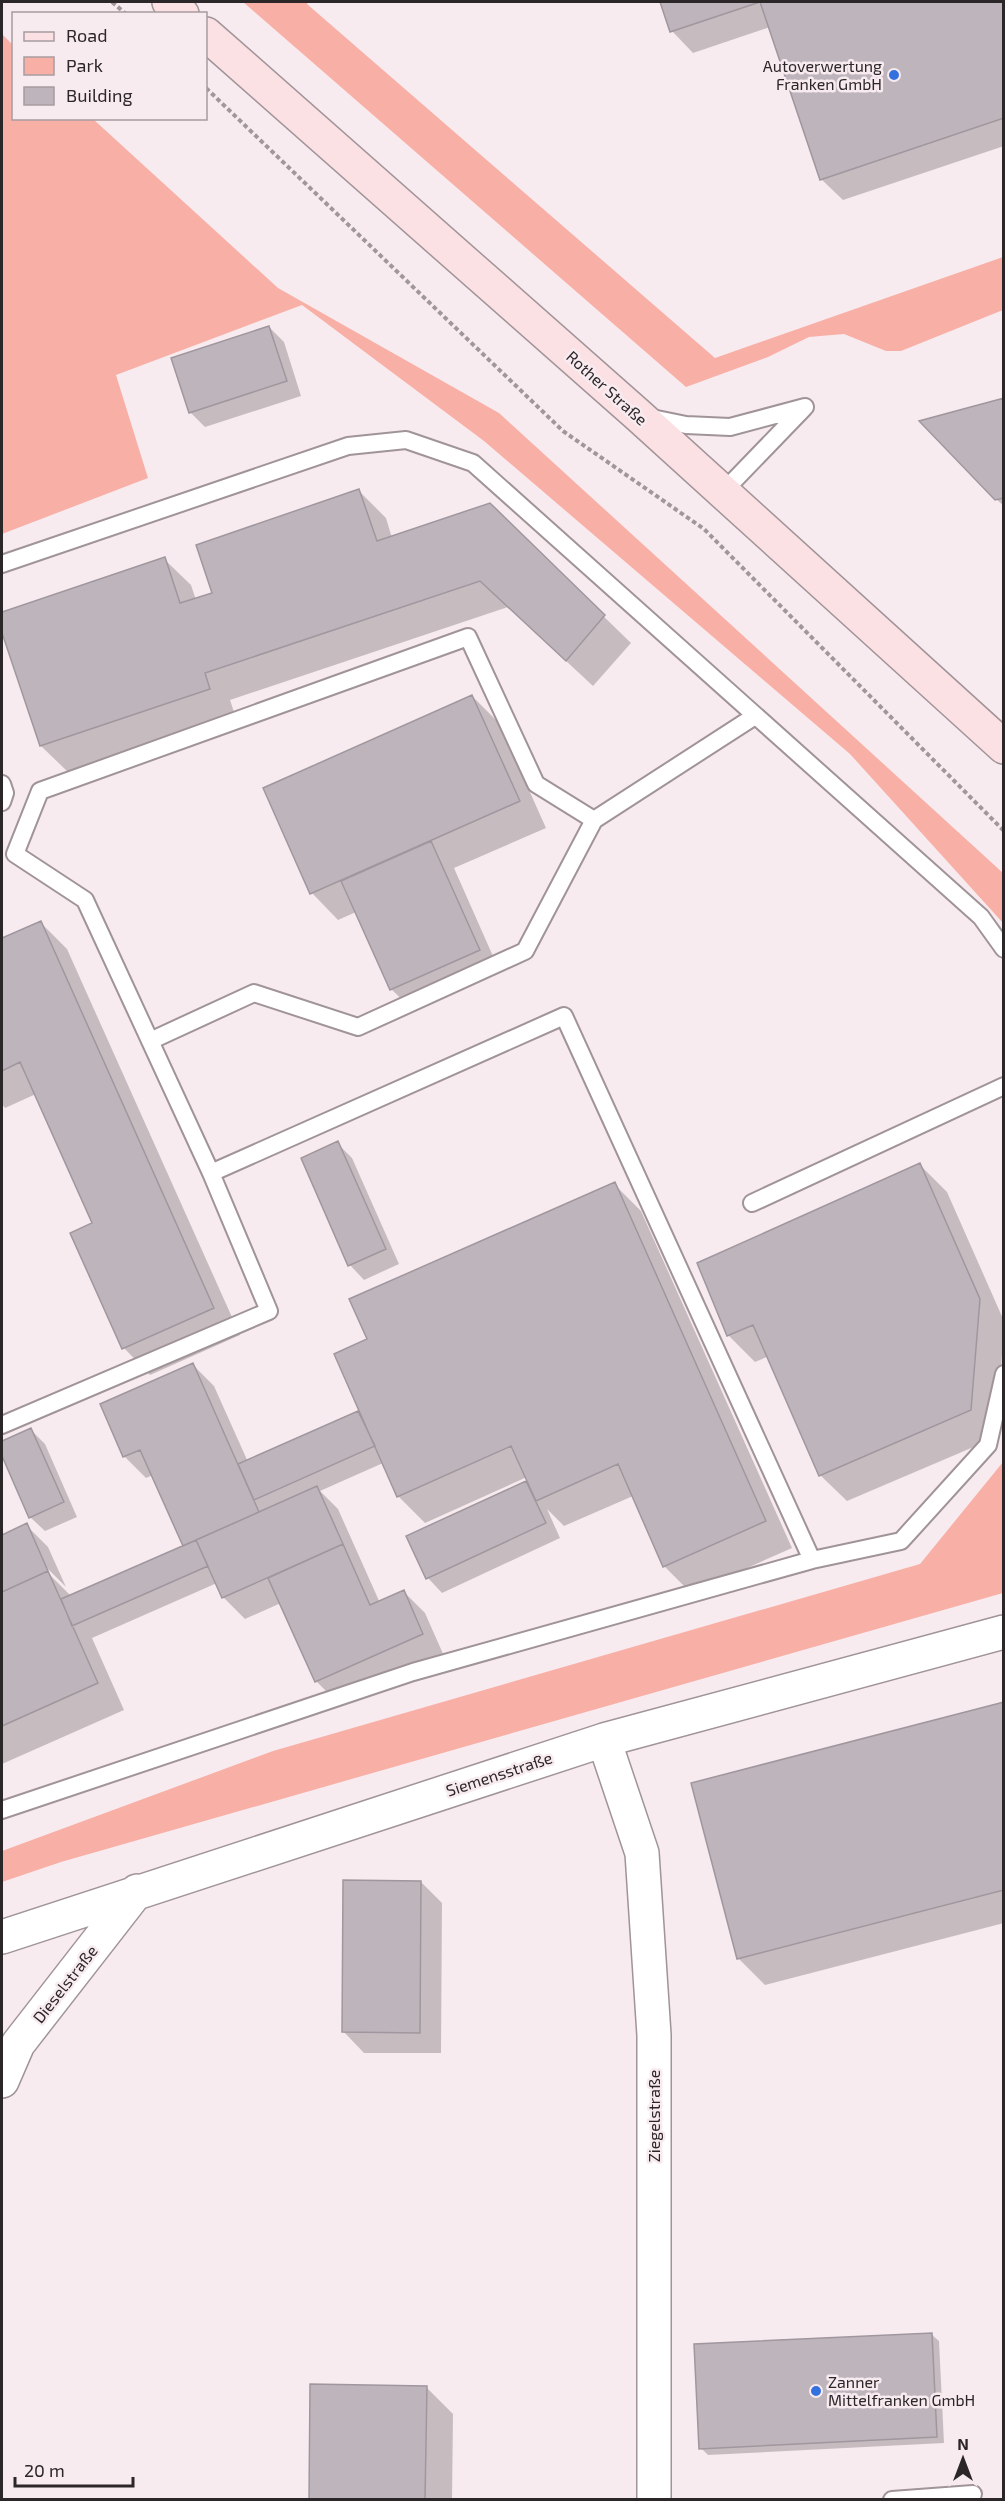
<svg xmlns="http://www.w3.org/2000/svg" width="1005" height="2501" viewBox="0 0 1005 2501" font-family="'Exo 2',sans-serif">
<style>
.green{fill:#f8b0a6}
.shadow{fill:#0003}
.building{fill:#beb4bb;stroke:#a0979e;stroke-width:1.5}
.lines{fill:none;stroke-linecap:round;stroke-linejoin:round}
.lane-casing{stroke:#a09498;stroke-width:20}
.street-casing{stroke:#a09498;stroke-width:36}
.secondary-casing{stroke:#a09498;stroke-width:36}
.path{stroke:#a0979b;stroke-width:4;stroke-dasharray:4.5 3;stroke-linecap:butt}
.lane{stroke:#fff;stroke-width:16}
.street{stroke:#fff;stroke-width:33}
.secondary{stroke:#fbe0e4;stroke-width:33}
.poi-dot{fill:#3371df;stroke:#f8ebf0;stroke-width:2}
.labels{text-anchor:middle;stroke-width:5;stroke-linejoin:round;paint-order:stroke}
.poi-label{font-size:16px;fill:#2b2628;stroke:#f8ebf0;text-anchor:end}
.street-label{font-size:16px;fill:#2b2628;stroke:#f8ebf0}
</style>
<rect width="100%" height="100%" fill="#f8ebf0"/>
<!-- green -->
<path class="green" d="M243 2H308L307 4 715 358 1003 257V310L901 351H886L844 334 809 337 768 357 686 387Z
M2 34 13 45 14 118 93 119 278 288 499 413 1003 873V923L850 754 484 441 302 305 116 375 148 478 2 534Z
M1003 1462V1593L61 1862 2 1882V1851L273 1751 920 1564Z"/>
<!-- shadow -->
<path class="shadow" d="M661 2H1004V146L843 200 821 179 770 27 693 53 672 31Z
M269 327 284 342 301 396 205 427 190 412Z
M1004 399V506L996 499Z
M359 491 386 518 392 538 489 505 631 643 593 686 508 607 230 700 235 715 68 772 41 746 2 628V613L164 559 191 585 196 600 214 594Z
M472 696 499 723 546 828 454 868 500 972 413 1010 391 989 356 912 338 920 312 893Z
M40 922 67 949 240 1335 150 1375 124 1348 94 1223 36 1094 5 1108 2 1104V940Z
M337 1143 352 1158 399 1264 364 1280 350 1265Z
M920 1165 947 1192 1004 1321 997 1437 847 1501 820 1475 769 1356 755 1362 728 1335Z
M614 1184 641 1211 792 1548 691 1593 664 1566 633 1496 564 1526 547 1509 560 1538 442 1593 428 1578 408 1537 526 1483 531 1488 527 1477 425 1523 398 1496 383 1463 320 1491 338 1509 380 1603 404 1592 425 1613 444 1656 337 1702 316 1681 281 1603 245 1619 223 1597 217 1583 92 1638 124 1710 2 1764V1536L26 1525 48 1547 66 1587 44 1565 42 1567 71 1596 185 1546 153 1475 146 1478 124 1456 193 1365 214 1386 248 1462 358 1413 363 1418 369 1339Z
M31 1430 45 1444 77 1517 45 1531 30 1517 2 1452V1443Z
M1004 1704V1923L765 1985 738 1958Z
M421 1882 442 1903 441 2053H364L343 2031Z
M931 2334 939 2341 944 2443 708 2455 701 2448Z
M426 2387 453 2414 452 2500H310Z"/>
<!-- building -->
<path class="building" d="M660 2H1004V118L820 180 760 2 670 32Z
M269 326 287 381 189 413 171 358Z
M1004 398V498L995 500 919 421Z
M359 489 377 541 490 503 605 615 566 661 480 581 205 673 210 689 40 746 2 633V612L165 557 180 603 212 593 196 545Z
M472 695 520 801 310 894 263 788Z
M431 841 480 950 390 990 341 881Z
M41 921 214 1308 122 1349 70 1233 92 1223 20 1062 2 1071V938Z
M338 1141 386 1249 348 1266 301 1158Z
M920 1163 980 1299 971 1410 819 1476 753 1325 727 1336 697 1263Z
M615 1182 766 1521 663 1567 618 1464 536 1501 511 1446 397 1497 334 1354 367 1339 349 1299Z
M193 1363 259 1512 183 1546 140 1450 123 1457 100 1404Z
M358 1411 375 1446 254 1500 238 1464Z
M31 1428 64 1502 29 1518 2 1456V1441Z
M526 1481 546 1523 426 1579 406 1536Z
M317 1486 343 1544 222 1598 196 1540Z
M27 1523 48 1571 2 1592V1535Z
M196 1540 208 1566 72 1626 61 1599Z
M343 1544 370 1605 404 1590 423 1634 315 1682 268 1578Z
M48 1571 98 1683 2 1726V1592Z
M1004 1702V1890L737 1959 691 1783Z
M343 1880 421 1881 420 2033 342 2032Z
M932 2333 937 2437 699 2449 694 2344Z
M310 2384 427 2386 425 2500H309Z"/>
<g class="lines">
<!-- lane casing -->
<g class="lane-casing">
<path id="lane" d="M647 417 686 425 730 427 805 407
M722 493 804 408
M2 564 348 446 406 440 473 463 981 917 1004 949
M2 784 5 793 2 802
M150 1041 254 993 358 1027 525 951 594 820 755 716
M211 1173 564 1016 812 1560
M752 1203 1004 1086
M2 1425 269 1311 211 1173 85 900 15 854 40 791 468 637 536 784 594 820
M2 1810 413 1672 812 1560 901 1541 988 1445 1004 1374
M892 2500 973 2494"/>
</g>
<!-- street casing -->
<g class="street-casing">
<path id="street" d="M604 1740 642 1853 654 2035V2500
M2 1937 604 1740 1004 1632
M2 2081 18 2044 137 1891"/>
</g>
<!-- secondary casing -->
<g class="secondary-casing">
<path id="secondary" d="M169 2 182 14
M206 34 638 415 1004 747"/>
</g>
<!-- path -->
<path class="path" d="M112 2 126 14
M206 88 563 431 704 529 1004 831"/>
<!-- lane -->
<use href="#lane" class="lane"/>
<!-- street -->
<use href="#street" class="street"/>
<!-- secondary -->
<use href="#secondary" class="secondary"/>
</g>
<!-- markers -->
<g class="poi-dot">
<circle cx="894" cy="75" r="6"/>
<circle cx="816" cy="2391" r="6"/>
</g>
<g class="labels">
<!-- poi labels -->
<g class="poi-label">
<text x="882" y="72">Autoverwertung<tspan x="882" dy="18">Franken GmbH</tspan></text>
<text x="828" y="2388" text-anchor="start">Zanner<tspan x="828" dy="18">Mittelfranken GmbH</tspan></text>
</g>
<!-- street labels -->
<g class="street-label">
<text transform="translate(607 388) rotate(42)" y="6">Rother Straße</text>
<text transform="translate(499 1774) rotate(-18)" y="6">Siemensstraße</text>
<text transform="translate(65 1984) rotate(-52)" y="6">Dieselstraße</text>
<text transform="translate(654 2116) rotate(-90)" y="6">Ziegelstraße</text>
</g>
</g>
<!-- border -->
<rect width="1005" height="2501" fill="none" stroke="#2b2628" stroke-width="6"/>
<!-- legend -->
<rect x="12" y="12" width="195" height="108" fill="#f8ebf0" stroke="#a69ca0" stroke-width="1.5"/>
<rect x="24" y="32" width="30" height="9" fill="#fbe0e4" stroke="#a69ca0" stroke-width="1.5"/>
<text x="66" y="42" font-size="18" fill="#2b2628">Road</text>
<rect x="24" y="57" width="30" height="18" fill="#f8b0a6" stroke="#a69ca0" stroke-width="1.5"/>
<text x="66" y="72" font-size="18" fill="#2b2628">Park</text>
<rect x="24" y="87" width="30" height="18" fill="#beb4bb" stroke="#a69ca0" stroke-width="1.5"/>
<text x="66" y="102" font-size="18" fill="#2b2628">Building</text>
<!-- north arrow -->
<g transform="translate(963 2459)" stroke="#f8ebf0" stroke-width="4.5" paint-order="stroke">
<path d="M0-4.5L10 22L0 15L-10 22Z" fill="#2b2628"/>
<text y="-9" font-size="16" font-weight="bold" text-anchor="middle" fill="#2b2628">N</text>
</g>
<!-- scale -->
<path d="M15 2477v9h118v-9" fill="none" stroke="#2b2628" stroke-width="3"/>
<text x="24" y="2477" font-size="18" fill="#2b2628" stroke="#f8ebf0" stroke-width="4.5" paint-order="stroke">20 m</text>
</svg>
